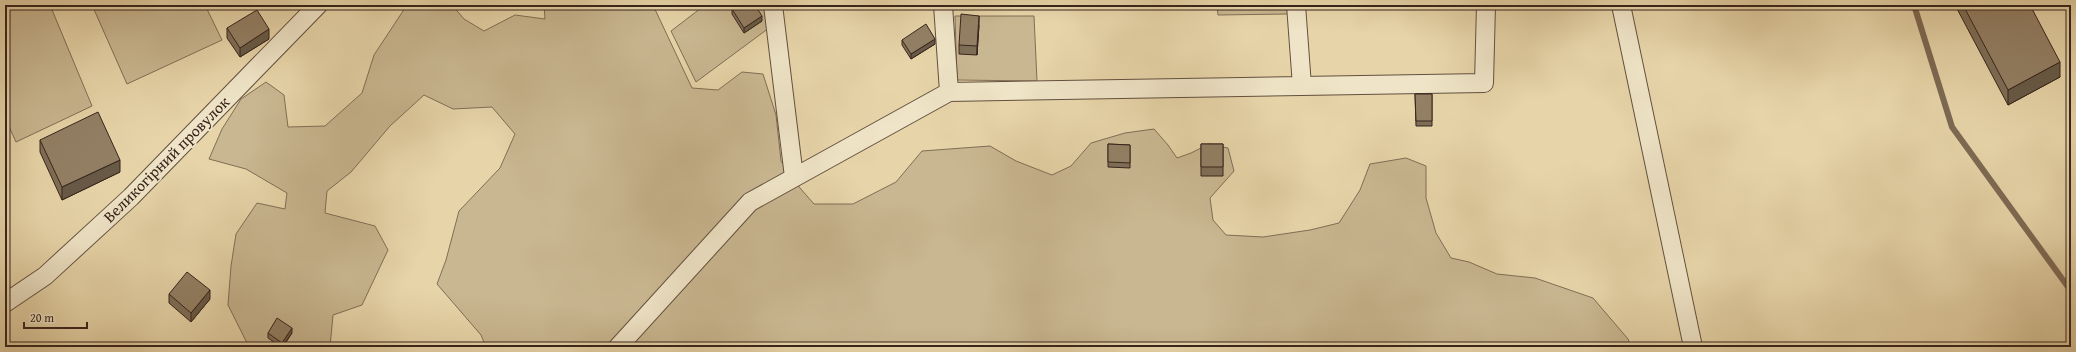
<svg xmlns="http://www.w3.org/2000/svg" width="2076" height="352" viewBox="0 0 2076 352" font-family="'Gentium Book Plus',serif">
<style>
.green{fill:#c9b791;stroke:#806e56}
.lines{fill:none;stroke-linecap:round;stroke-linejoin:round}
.stream{stroke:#7d6a54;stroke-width:6}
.street-casing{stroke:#63503f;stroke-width:20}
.street{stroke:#efe4c7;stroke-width:18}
.wall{fill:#7e6e57;stroke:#37241c}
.shaded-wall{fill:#675a47;stroke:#37241c}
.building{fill:#938065;stroke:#37241c}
.labels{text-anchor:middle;stroke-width:3.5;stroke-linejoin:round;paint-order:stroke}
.street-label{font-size:16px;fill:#37241c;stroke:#efe4c7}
</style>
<rect width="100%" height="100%" fill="#e7d5a9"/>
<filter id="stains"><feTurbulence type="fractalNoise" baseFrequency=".005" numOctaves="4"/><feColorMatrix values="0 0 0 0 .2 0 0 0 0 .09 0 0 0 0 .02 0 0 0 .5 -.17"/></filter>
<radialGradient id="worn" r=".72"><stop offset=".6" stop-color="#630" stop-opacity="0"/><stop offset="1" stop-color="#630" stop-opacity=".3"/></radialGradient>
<!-- green -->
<path class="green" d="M5 5H50L92 106 16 142 5 118Z
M92 5H205L222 40 127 84Z
M414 5H452L464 19 484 31 515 15 545 19 544 5H653L692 88 718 90 742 72 763 74 776 115 781 161 800 188 814 204H853L896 182 922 151 990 146 1016 161 1052 175 1071 166 1091 143 1125 133 1154 129 1168 145 1177 158 1191 153 1209 144 1228 148 1234 171 1210 198 1213 220 1226 235 1263 237 1310 230 1339 223 1360 190 1370 164 1406 158 1426 166V198L1436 233 1451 258 1469 262 1497 274 1535 278 1593 298 1628 339 1631 347H486L481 335 437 284 446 260 459 211 500 168 515 134 492 107 453 109 424 95 390 126 351 172 327 191 325 213 375 226 388 250 362 305 333 315 330 347H249L228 305 231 266 236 234 257 203 285 209 287 193 246 169 209 159 222 129 241 99 266 82 284 95 288 127 325 126 362 93 374 55 405 8Z
M705 5H767L769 28 696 82 671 31Z
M1217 5H1287L1288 14 1218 15Z
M955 16H1034L1037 81 957 80Z"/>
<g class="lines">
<!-- stream -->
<path class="stream" d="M1914 5 1952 127 2071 291"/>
<!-- street casing -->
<g class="street-casing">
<path id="street" d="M773 5 794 177
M943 5 949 92
M1296 5 1302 86
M1621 5 1693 347
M5 303 45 276 131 197 318 5
M618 347 750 202 949 92 1484 83 1486 5"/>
</g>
<!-- street -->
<use href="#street" class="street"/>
</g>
<!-- wall -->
<path class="wall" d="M1955 5H2030L2060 77 2008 105Z
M732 9 762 21 744 33 732 14Z
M979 25 977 55 959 54V45Z
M227 28 269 39 240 57 227 38Z
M902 40 935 44 911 59 902 45Z
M1415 94H1432V126H1416Z
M40 140 120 172 62 200 40 152Z
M1108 144 1130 145V168L1108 167Z
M1201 144H1223V176H1201Z
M169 294 210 299 191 322 169 303Z
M268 333H292L283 347H281L268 338Z"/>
<!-- shaded-wall -->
<path class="shaded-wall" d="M762 16V21L744 33V28Z
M979 16V25L977 55V46Z
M269 29V39L240 57V48Z
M935 39V44L911 59V54Z
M2060 62V77L2008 105V90Z
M120 160V172L62 200V187Z
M8 248V257L5 259V250Z
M210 290V299L191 322V313Z
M292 328V333L282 347V343Z"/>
<!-- building -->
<path class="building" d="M738 5H755L762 16 744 28 732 9Z
M1963 5H2030L2060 62 2008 90Z
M257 10 269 29 240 48 227 28Z
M961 14 979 16 977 46 959 45Z
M926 24 935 39 911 54 902 40Z
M1415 94H1432V121H1416Z
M98 112 120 160 62 187 40 140Z
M1108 144 1130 145V163L1108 162Z
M1201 144H1223V167H1201Z
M5 244 8 248 5 250Z
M187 272 210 290 191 313 169 294Z
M277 318 292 328 282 343 268 333Z"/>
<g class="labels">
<!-- street labels -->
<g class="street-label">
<text transform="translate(166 159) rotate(-45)" y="6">Великогірний провулок</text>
</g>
</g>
<!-- margin -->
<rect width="2076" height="352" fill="none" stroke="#e7d5a9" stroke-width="20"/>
<rect x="6" y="6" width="2064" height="340" fill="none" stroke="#37241c" stroke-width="2"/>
<rect x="10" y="10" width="2056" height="332" fill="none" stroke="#37241c"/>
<!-- scale -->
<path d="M24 322v6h63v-6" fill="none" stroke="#37241c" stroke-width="2"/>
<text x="30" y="322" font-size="12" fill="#37241c" stroke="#efe4c7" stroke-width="3" paint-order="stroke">20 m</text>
<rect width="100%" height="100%" filter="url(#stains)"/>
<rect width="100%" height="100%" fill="url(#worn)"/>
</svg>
